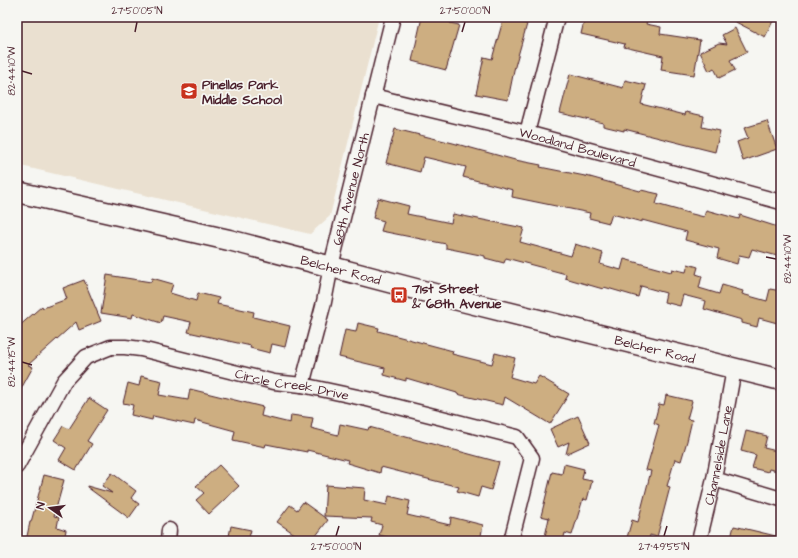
<svg xmlns="http://www.w3.org/2000/svg" width="798" height="558" viewBox="0 0 798 558" font-family="'Architects Daughter',sans-serif">
<style>
.built{fill:#eae0d0}
.building{fill:#cdae81;stroke:#4a1f2b}
.lines{fill:none;stroke-linecap:round;stroke-linejoin:round}
.minor-casing{stroke:#4a1f2b;stroke-width:17}
.secondary-casing{stroke:#4a1f2b;stroke-width:23}
.minor{stroke:#f6f6f2;stroke-width:14}
.secondary{stroke:#f6f6f2;stroke-width:20}
.ticks{fill:none;stroke:#4a1f2b;stroke-width:1.5}
.labels{text-anchor:middle;stroke-width:3.5;stroke-linejoin:round;paint-order:stroke}
.poi-label{font-size:13px;font-weight:bold;fill:#4a1f2b;stroke:#f6f6f2;text-anchor:start}
.street-label{font-size:13px;fill:#4a1f2b;stroke:#f6f6f2}
.neatline{fill:none;stroke:#4a1f2b;stroke-width:1.5}
.ticks-label{font-size:10px;text-anchor:middle;fill:#4a1f2b}
</style>
<rect width="100%" height="100%" fill="#f6f6f2"/>
<filter id="ink" filterUnits="userSpaceOnUse"><feTurbulence type="fractalNoise" baseFrequency=".025" numOctaves="2"/><feDisplacementMap in="SourceGraphic" scale="8" xChannelSelector="R" yChannelSelector="G"/><feConvolveMatrix kernelMatrix="1 2 1 2 8 2 1 2 1" color-interpolation-filters="sRGB"/></filter>
<g filter="url(#ink)">
<!-- built -->
<path class="built" d="M17 17H379L330 216 310 234 17 165Z"/>
<!-- building -->
<path class="building" d="M422 17H451L450 23 459 25 446 70 412 61Z
M504 17 527 24 514 70 508 100 476 94 484 57 492 59Z
M585 17H648L646 24 661 27 660 34 700 40 694 75 661 70 663 56 624 47 625 44 581 34Z
M726 17H775L765 37Z
M735 28 747 52 730 60 735 70 719 78 714 68 709 71 700 52 719 43 727 44 722 35Z
M570 74 623 88 625 80 646 85 641 104 685 115 686 112 704 116 702 127 720 131 715 152 624 129V131L603 126V123L560 113Z
M767 121 777 149 743 161 737 142 748 138 744 128Z
M395 129 453 143 515 160 541 165 540 167 590 177 640 191 641 190 659 194 656 204 692 214 704 217 706 210 739 219 740 215 781 228V257L752 249 749 257 739 255 737 264 717 258 719 249 685 240 687 232 642 220V222L612 214 609 223 589 218 590 213 512 197 513 190 463 177 466 167 424 157 420 172 386 163Z
M378 198 409 206 407 214 451 223 453 214 524 228 520 242 571 256 575 244 603 253 600 264 621 270 624 259 671 272 672 269 686 272 688 264 698 267 696 274 702 276 699 288 719 294 722 285 743 291 742 294 767 301 770 289 781 291V324L759 318 757 327 742 323V320L704 309 706 301 683 295 680 306 664 302 666 293 641 286 638 297 604 287 603 289 565 278 566 274 506 258 504 263 485 258V256L446 248V244L381 231 384 221 373 218Z
M107 275 151 282 152 278 173 284 170 293 196 301 198 293 219 298 217 304 254 312 253 317 290 326 285 347 272 344 270 353 250 348 251 346 188 332 191 322 163 316 161 323 133 314 132 318 101 313Z
M84 280 101 321 79 330 76 322 28 365 33 367 17 396V328L42 306 43 308 67 299 63 288Z
M358 323 379 328 378 331 453 351 452 354 492 364 495 353 515 358 510 377 534 384 539 376 569 394 550 424 505 397 503 405 457 394V393L406 378V381L384 375 385 368 339 357 345 330 356 332Z
M141 376 162 381 159 395 188 400 190 389 263 407 261 416 290 423 291 415 313 418 311 428 338 435 340 424 368 430 369 427 499 462 491 490 481 487 478 497 457 491 459 487 381 467 380 473 347 463 348 460 307 450V452L266 444 265 447 233 440 235 431 195 420 194 425 153 416 152 420 131 415 133 405 123 403 128 383 139 386Z
M666 395 692 401 687 419 692 420 687 441 681 461 675 459 667 486 670 487 657 537 650 535 649 541H626L632 520 638 522 651 471 646 470 659 425 654 423 659 404 664 405Z
M89 398 107 410 87 441 92 444 76 470 59 460 66 448 54 440 63 426 69 429Z
M578 416 590 443 566 454 569 442 558 447 550 429Z
M746 431 767 436 764 448 781 452V472L769 469 768 472 752 468 756 455 741 451Z
M564 464 584 469 582 479 592 481 587 500 583 499 572 535 565 533 563 541H544L549 518 541 516 552 472 562 474Z
M219 465 239 486 209 514 196 500 204 493 196 486Z
M112 473 136 491 131 498 139 504 129 518 87 487V486L112 493 102 486Z
M44 475 64 480 54 516 59 517 57 527 66 530 64 541H26L30 522H31Z
M326 485 365 488 364 500 387 505 389 496 410 501 407 515 450 525 451 517 483 525 480 541H403L379 535 382 525 371 522 372 518 324 516Z
M303 502 328 520 312 541H305L277 522 290 505 297 510Z
M231 526 251 530 248 541H228Z
M734 526 780 537 779 541H730Z"/>
<g class="lines">
<!-- minor casing -->
<g class="minor-casing">
<g id="minor">
<path id="s1" d="M373 96 527 133 781 202"/>
<path d="M527 133 557 17"/>
<path id="s2" d="M302 385 324 302 331 266 393 17"/>
<path id="s3" d="M17 466 64 381 86 357 111 347H125L141 349 274 382 302 385 367 399 517 437 532 458 511 541"/>
<path d="M714 479 781 499"/>
<path d="M168 541 169 530"/>
<path id="s4" d="M699 541 714 479 734 369"/>
</g>
</g>
<!-- secondary casing -->
<g class="secondary-casing">
<g id="secondary">
<path id="s5" d="M17 192 229 240 442 296 781 380"/>
</g>
</g>
<!-- minor -->
<use href="#minor" class="minor"/>
<!-- secondary -->
<use href="#secondary" class="secondary"/>
</g>
</g>
<!-- ticks -->
<path class="ticks" d="M135 32 137 22M462 32 465 22M22 71 32 74M766 257 776 259M22 362 32 365M336 536 339 526M664 536 667 526"/>
<!-- icons -->
<defs>
<g id="school-square" transform="scale(0.9)"><rect x="-9" y="-9" width="18" height="18" rx="4" fill="#c8321e" stroke="#f6f6f2"/><path d="M0-5L7-2L0 1L-7-2ZM-4 1L0 2.5L4 1V4Q0 6-4 4Z" fill="#fff"/></g>
<g id="bus-square" transform="scale(0.9)"><rect x="-9" y="-9" width="18" height="18" rx="4" fill="#c8321e" stroke="#f6f6f2"/><path d="M-5-6H5V4H4V6H2V4H-2V6H-4V4H-5ZM-3.5-4V0h7V-4ZM-3.5 1.2v1.5H-2V1.2ZM2 1.2v1.5H3.5V1.2Z" fill="#fff"/></g>
</defs>
<g fill-rule="evenodd">
<use href="#school-square" x="189" y="91"/>
<use href="#bus-square" x="399" y="295"/>
</g>
<g class="labels">
<!-- poi labels -->
<g class="poi-label">
<text x="202" y="89">Pinellas Park<tspan x="202" dy="15">Middle School</tspan></text>
<text x="412" y="293">71st Street<tspan x="412" dy="15">&amp; 68th Avenue</tspan></text>
</g>
<!-- street labels -->
<g class="street-label">
<text dy="5" stroke="none"><textPath href="#s1" startOffset="211">Woodland Boulevard</textPath></text>
<text dy="5" stroke="none"><textPath href="#s2" startOffset="202">68th Avenue North</textPath></text>
<text dy="5" stroke="none"><textPath href="#s5" startOffset="333">Belcher Road</textPath></text>
<text dy="5" stroke="none"><textPath href="#s5" startOffset="657">Belcher Road</textPath></text>
<text dy="5" stroke="none"><textPath href="#s3" startOffset="342">Circle Creek Drive</textPath></text>
<text dy="5" stroke="none"><textPath href="#s4" startOffset="88">Channelside Lane</textPath></text>
</g>
</g>
<!-- margin -->
<rect width="798" height="558" fill="none" stroke="#f6f6f2" stroke-width="44"/>
<!-- north arrow -->
<g transform="translate(50 508) rotate(284)" stroke="#f6f6f2" stroke-width="3" paint-order="stroke">
<path d="M0-3L7 15L0 10L-7 15Z" fill="#4a1f2b"/>
<text y="-6" font-size="11" font-weight="bold" text-anchor="middle" fill="#4a1f2b">N</text>
</g>
<rect x="22" y="22" width="754" height="514" class="neatline"/>
<g class="ticks-label">
<text x="137" y="14">27°50'05"N</text>
<text x="465" y="14">27°50'00"N</text>
<text transform="translate(11 71) rotate(-90)" y="4">82°44'10"W</text>
<text transform="translate(787 259) rotate(-90)" y="4">82°44'10"W</text>
<text transform="translate(11 362) rotate(-90)" y="4">82°44'15"W</text>
<text x="336" y="550">27°50'00"N</text>
<text x="664" y="550">27°49'55"N</text>
</g>
</svg>
